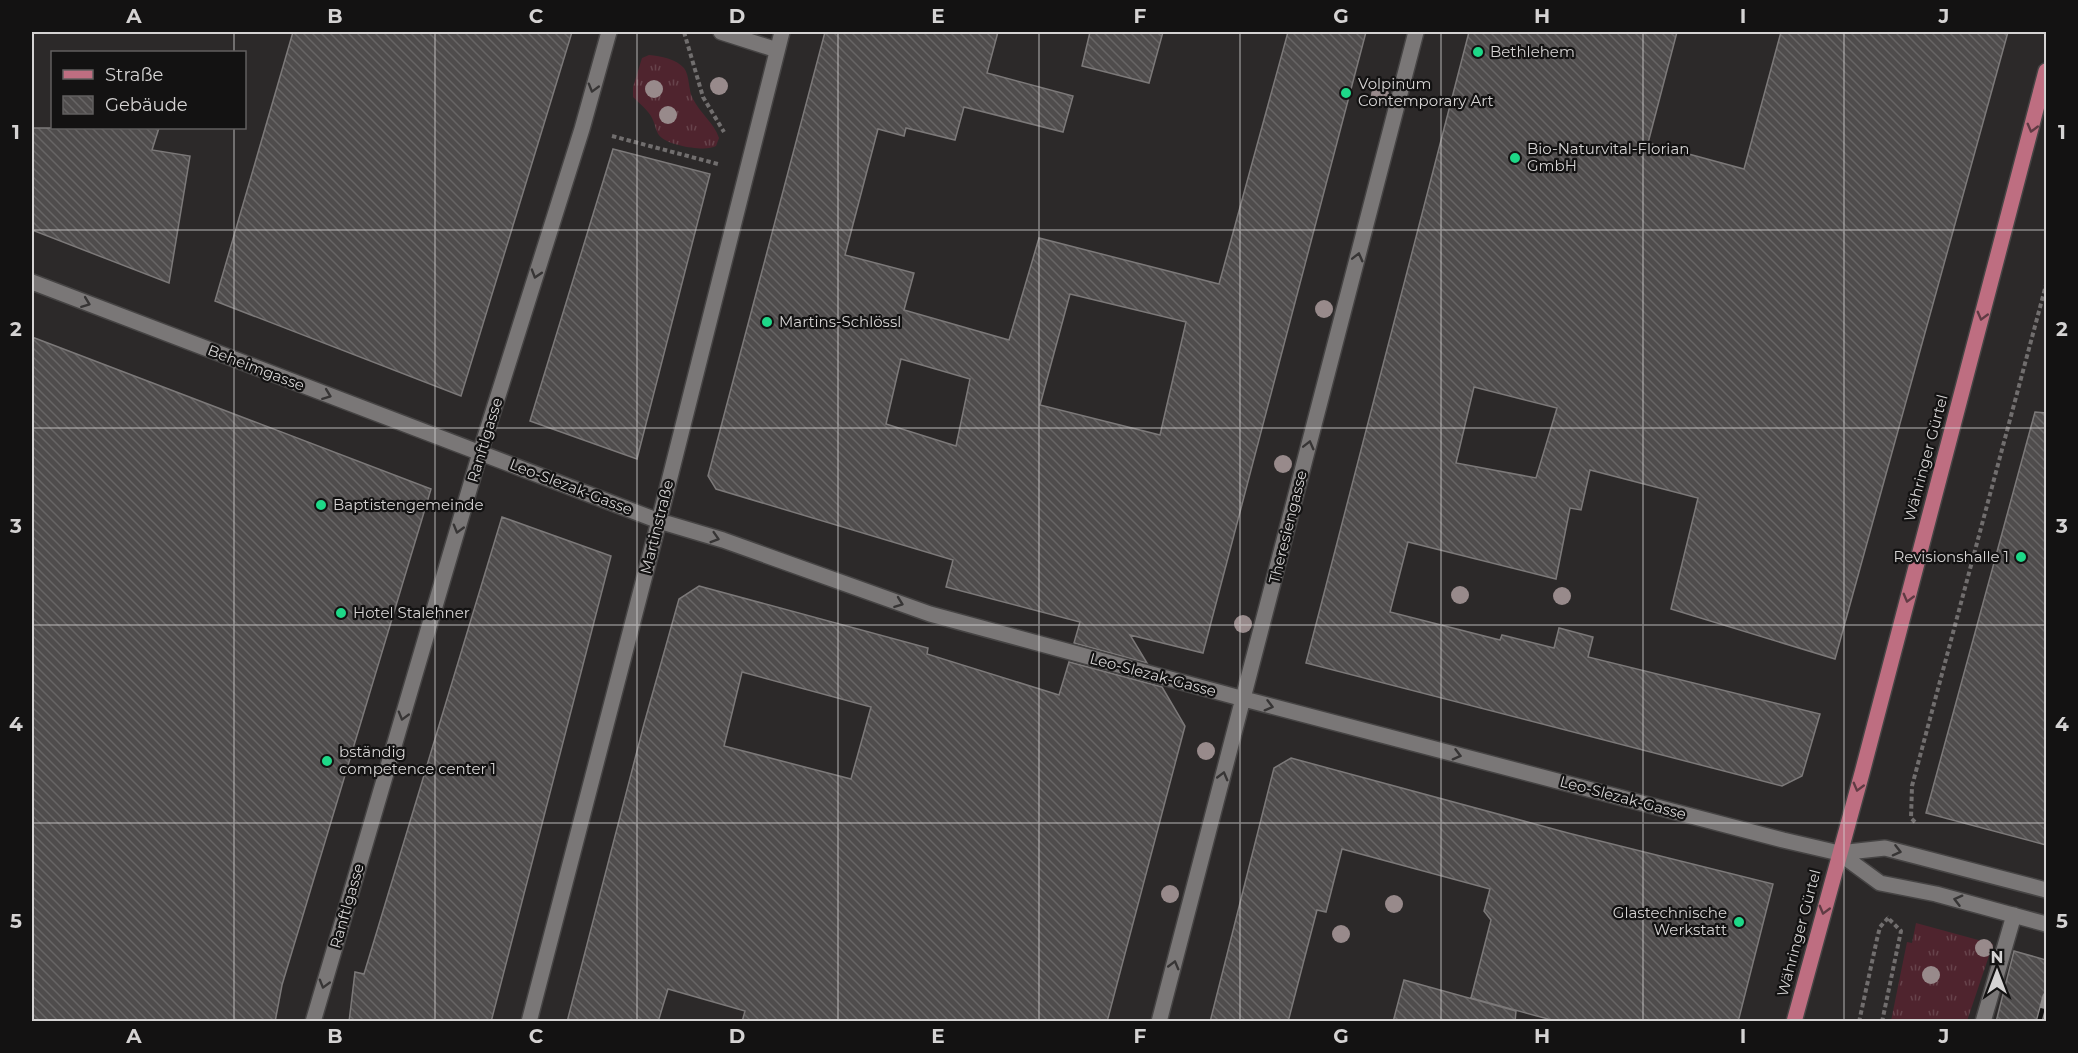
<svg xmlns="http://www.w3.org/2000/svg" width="2078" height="1053" viewBox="0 0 2078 1053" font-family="Montserrat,sans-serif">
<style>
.grass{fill:url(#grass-tufts)}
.building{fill:url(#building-back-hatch);stroke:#7c7979;stroke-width:1.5;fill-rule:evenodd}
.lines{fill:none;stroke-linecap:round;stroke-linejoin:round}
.minor-casing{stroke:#464444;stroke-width:18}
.major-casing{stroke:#464444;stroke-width:18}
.path{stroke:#716e6e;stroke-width:4;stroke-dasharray:4.5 3;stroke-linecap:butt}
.minor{stroke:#7a7777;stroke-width:15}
.major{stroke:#be6e81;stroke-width:15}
.rail-casing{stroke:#898686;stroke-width:7}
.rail{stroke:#131212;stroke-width:4.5;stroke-dasharray:14;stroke-linecap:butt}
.tree{fill:#988a8b}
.oneway{stroke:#373535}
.oneway2{stroke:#603b44}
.grid{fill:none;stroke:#d5d3d3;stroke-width:1.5;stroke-opacity:0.55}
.poi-dot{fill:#1ed888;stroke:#131212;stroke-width:2}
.labels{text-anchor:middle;stroke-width:4.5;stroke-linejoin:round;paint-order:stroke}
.poi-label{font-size:15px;fill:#d5d3d3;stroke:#131212;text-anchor:start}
.street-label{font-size:15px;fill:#d5d3d3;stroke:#131212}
.neatline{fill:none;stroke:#d5d3d3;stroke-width:2}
.grid-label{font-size:20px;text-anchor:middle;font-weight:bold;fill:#d5d3d3}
</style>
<defs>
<pattern id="grass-tufts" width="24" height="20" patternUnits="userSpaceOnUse" patternTransform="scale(1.5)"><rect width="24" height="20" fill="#4f242e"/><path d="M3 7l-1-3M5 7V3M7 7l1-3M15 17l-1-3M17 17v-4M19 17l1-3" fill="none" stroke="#67434b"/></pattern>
<pattern id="building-back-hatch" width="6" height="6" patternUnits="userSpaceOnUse" patternTransform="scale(1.5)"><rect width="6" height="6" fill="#4f4c4c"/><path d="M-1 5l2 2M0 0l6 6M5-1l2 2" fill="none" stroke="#676565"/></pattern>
</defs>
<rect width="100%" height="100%" fill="#2c2929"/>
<!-- grass -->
<path class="grass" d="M649 55C661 56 676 59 684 68 690 76 688 90 693 99 700 113 714 123 719 138L716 146C707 152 671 146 662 138 655 133 656 125 652 118 648 110 639 103 633 97V87L642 58Z
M1916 923 1993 944 1967 1021H1891L1907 942 1912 943Z"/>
<!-- building -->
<path class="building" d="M293 32H572L461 396 215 301Z
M825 32H998L987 73 1073 96 1063 132 964 107 955 140 906 128 904 136 878 129 845 255 914 273 904 310 1009 340 1039 238 1219 284 1288 32H1366L1203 653 1130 635 1147 663 1074 643 1080 622 946 587 953 560 716 489 708 476ZM1070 294 1186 322 1160 435 1040 405ZM901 359 970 379 956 446 886 424Z
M1090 32H1163L1149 83 1082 66Z
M1469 32H1677L1648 143 1744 169 1781 32H2008L1835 659 1671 609 1698 498 1590 470 1581 510 1570 508 1556 579 1408 542 1390 612 1500 640 1502 635 1554 648 1559 628 1593 637 1588 657 1820 714 1802 776 1782 786 1306 663ZM1474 387 1557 408 1536 478 1456 463Z
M32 128H159L152 150 190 156 169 283 32 230Z
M613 149 710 174 637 459 530 421Z
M32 337 431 489 282 985 275 1022H32Z
M2035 412 2046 413V845L1926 813Z
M502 517 611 556 491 1022H349L355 972 364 974Z
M699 586 928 648 927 654 1059 695 1069 662 1162 687 1185 726 1107 1022H742L745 1011 668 989 658 1022H567L644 724 679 599ZM742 672 871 707 851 779 724 746Z
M1291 758 1568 833 1773 884 1738 1022H1559L1471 998 1491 920 1484 911 1490 889 1342 849 1326 912 1317 910 1288 1022H1210L1274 768Z
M2014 951 2046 960V1022H1996Z
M1404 980 1516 1011 1515 1022H1393Z"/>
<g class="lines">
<!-- minor casing -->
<g class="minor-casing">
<path id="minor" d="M721 32 777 50
M32 282 659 521 723 540 930 614 1244 699 1783 840 1839 853 1885 848 2046 890
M1839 853 1880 883 1936 894 2046 924
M313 1022 480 453 582 129 609 32
M529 1022 659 521 782 32
M1159 1022 1416 32
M1983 1022 2014 915"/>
</g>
<!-- major casing -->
<g class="major-casing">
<path id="major" d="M1794 1022 1862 773 2046 71"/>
</g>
<!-- path -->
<path class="path" d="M684 32 703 97 724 132
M612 136 718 164
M1915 822 1911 818 1912 786 2046 285
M1859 1022 1877 939 1880 927 1888 918
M1882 1022 1901 931 1887 917"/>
<!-- minor -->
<use href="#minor" class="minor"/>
<!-- major -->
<use href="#major" class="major"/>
<!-- rail casing -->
<g class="rail-casing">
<path id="rail" d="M2039 1022 2046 996"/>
</g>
<!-- rail -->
<use href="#rail" class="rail"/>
</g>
<!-- trees -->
<g class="tree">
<circle cx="719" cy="86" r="9"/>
<circle cx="654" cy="89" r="9"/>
<circle cx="1380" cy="95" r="9"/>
<circle cx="668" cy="115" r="9"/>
<circle cx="1324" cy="309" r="9"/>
<circle cx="1283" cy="464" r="9"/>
<circle cx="1460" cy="595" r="9"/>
<circle cx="1562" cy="596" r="9"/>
<circle cx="1243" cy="624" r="9"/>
<circle cx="1206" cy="751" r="9"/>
<circle cx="1170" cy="894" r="9"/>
<circle cx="1394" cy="904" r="9"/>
<circle cx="1341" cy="934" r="9"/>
<circle cx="1984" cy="948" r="9"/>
<circle cx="1931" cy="975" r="9"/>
</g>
<!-- one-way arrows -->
<defs><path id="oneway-chevron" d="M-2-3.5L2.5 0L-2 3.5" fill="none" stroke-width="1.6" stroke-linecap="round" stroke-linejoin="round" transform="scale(1.5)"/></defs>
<g class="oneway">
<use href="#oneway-chevron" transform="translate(593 88) rotate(106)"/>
<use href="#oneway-chevron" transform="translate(1358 257) rotate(-76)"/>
<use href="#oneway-chevron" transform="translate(536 274) rotate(107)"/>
<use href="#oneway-chevron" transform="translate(86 303) rotate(21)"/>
<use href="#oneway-chevron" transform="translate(327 395) rotate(21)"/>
<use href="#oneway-chevron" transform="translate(1309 445) rotate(-76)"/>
<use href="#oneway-chevron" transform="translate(458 529) rotate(106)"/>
<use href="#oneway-chevron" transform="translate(715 538) rotate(17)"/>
<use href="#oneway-chevron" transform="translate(899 603) rotate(20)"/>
<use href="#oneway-chevron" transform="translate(1269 706) rotate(15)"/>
<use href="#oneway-chevron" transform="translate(403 716) rotate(106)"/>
<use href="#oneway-chevron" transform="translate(1457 755) rotate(15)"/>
<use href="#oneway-chevron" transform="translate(1223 776) rotate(-75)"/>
<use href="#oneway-chevron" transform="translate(1897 851) rotate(14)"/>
<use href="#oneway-chevron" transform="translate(1958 900) rotate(-165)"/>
<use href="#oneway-chevron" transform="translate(1174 965) rotate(-75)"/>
<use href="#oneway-chevron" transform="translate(324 984) rotate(106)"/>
</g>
<g class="oneway2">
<use href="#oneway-chevron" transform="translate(2032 128) rotate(105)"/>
<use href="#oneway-chevron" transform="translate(1982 316) rotate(105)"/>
<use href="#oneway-chevron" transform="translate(1908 598) rotate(105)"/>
<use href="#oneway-chevron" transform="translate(1858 787) rotate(105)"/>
<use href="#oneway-chevron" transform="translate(1824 910) rotate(105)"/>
</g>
<!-- grid -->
<path class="grid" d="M234 32V52M435 32V1022M637 32V1022M838 32V1022M1039 32V1022M1240 32V1022M1441 32V1022M1643 32V1022M1844 32V1022M234 128V1022M32 230H2046M32 428H2046M32 625H2046M32 823H2046"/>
<!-- markers -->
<g class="poi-dot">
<circle cx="1478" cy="52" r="6"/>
<circle cx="1346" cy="93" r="6"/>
<circle cx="1515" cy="158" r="6"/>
<circle cx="767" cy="322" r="6"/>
<circle cx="321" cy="505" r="6"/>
<circle cx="2021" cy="557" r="6"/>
<circle cx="341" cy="613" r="6"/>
<circle cx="327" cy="761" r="6"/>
<circle cx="1739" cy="922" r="6"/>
</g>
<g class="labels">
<!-- poi labels -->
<g class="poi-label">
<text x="1490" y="57">Bethlehem</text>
<text x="1358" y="89">Volpinum<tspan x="1358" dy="17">Contemporary Art</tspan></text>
<text x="1527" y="154">Bio-Naturvital-Florian<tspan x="1527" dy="17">GmbH</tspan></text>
<text x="779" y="327">Martins-Schlössl</text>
<text x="333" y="510">Baptistengemeinde</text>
<text x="2009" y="562" text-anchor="end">Revisionshalle 1</text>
<text x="353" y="618">Hotel Stalehner</text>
<text x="339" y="757">bständig<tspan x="339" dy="17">competence center 1</tspan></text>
<text x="1727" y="918" text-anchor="end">Glastechnische<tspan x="1727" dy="17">Werkstatt</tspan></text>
</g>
<!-- street labels -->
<g class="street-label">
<text transform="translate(256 368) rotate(21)" y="5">Beheimgasse</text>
<text transform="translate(485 440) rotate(-73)" y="5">Ranftlgasse</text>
<text transform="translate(1926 458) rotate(-75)" y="5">Währinger Gürtel</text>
<text transform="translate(571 487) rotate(21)" y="5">Leo-Slezak-Gasse</text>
<text transform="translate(657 527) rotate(-76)" y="5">Martinstraße</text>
<text transform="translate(1288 527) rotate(-76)" y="5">Theresiengasse</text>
<text transform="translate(1153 675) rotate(15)" y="5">Leo-Slezak-Gasse</text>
<text transform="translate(1623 798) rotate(15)" y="5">Leo-Slezak-Gasse</text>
<text transform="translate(347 906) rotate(-74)" y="5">Ranftlgasse</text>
<text transform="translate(1799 933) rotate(-75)" y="5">Währinger Gürtel</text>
</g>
</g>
<!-- border -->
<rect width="2078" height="1053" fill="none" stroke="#131212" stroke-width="66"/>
<!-- legend -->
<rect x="51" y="51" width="195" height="78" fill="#131212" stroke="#615f5f" stroke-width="1.5"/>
<rect x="63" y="70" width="30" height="9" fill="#be6e81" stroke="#615f5f" stroke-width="1.5"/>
<text x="105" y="81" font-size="18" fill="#d5d3d3">Straße</text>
<rect x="63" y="96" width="30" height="18" fill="url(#building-back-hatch)" stroke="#615f5f" stroke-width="1.5"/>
<text x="105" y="111" font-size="18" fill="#d5d3d3">Gebäude</text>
<!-- north arrow -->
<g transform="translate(1997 972)" stroke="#131212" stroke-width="4.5" paint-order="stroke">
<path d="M0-4.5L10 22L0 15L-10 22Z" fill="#d5d3d3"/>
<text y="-9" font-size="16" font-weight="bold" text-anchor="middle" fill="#d5d3d3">N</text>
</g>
<rect x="33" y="33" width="2012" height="987" class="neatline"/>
<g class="grid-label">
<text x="134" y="23">A</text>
<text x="335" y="23">B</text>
<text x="536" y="23">C</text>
<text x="737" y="23">D</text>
<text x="938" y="23">E</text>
<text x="1140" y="23">F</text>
<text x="1341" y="23">G</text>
<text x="1542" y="23">H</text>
<text x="1743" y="23">I</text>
<text x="1944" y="23">J</text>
<text x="16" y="139">1</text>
<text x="2062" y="139">1</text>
<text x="16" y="336">2</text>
<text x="2062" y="336">2</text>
<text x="16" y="533">3</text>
<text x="2062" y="533">3</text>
<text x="16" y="731">4</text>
<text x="2062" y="731">4</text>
<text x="16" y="928">5</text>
<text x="2062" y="928">5</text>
<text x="134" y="1043">A</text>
<text x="335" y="1043">B</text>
<text x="536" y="1043">C</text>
<text x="737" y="1043">D</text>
<text x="938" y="1043">E</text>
<text x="1140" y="1043">F</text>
<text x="1341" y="1043">G</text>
<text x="1542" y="1043">H</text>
<text x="1743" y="1043">I</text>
<text x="1944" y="1043">J</text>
</g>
</svg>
